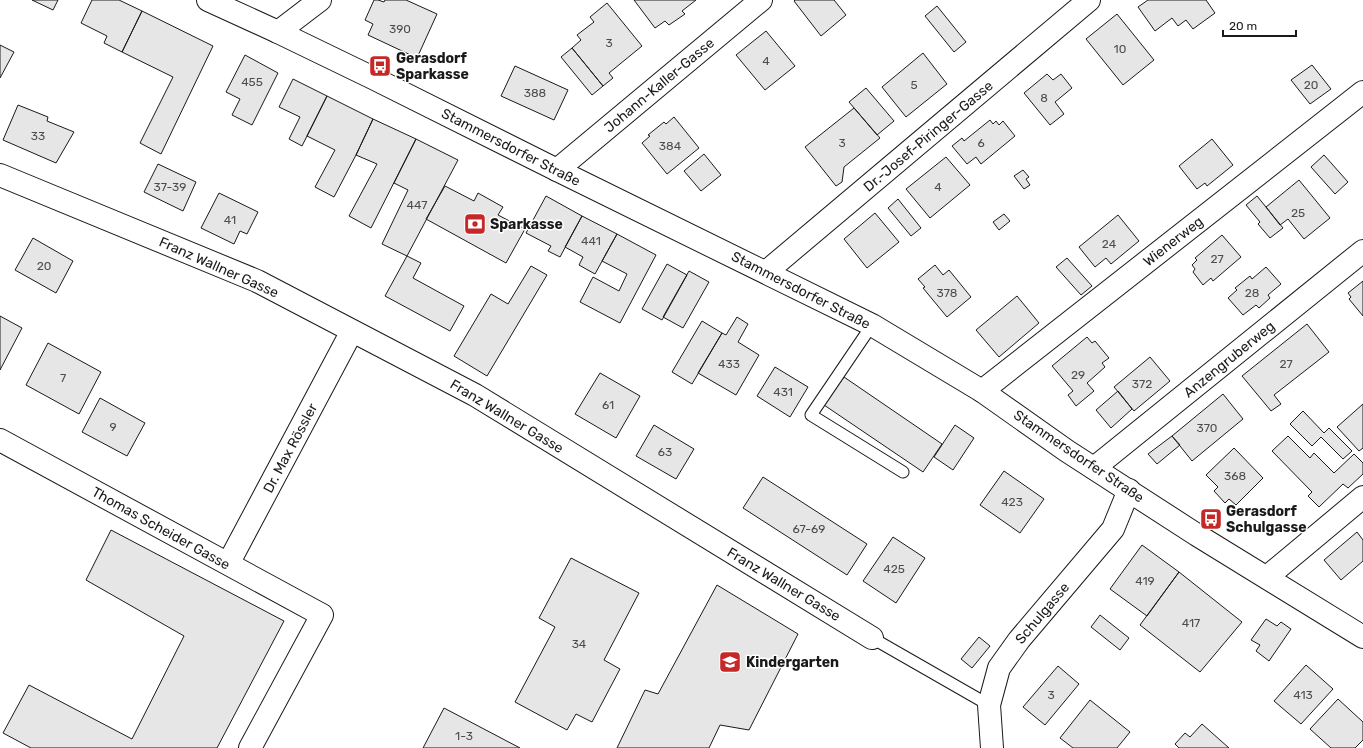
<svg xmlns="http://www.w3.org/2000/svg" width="1363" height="748" viewBox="0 0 1363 748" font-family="Rubik,sans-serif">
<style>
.building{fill:#e6e6e6;stroke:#1a1a1a}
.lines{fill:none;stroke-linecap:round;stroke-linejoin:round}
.lane-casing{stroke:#1a1a1a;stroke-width:13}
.street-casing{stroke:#1a1a1a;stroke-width:24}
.secondary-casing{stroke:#1a1a1a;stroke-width:24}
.lane{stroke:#fff;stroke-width:11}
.street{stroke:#fff;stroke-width:22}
.secondary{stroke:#fff;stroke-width:22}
.labels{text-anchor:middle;stroke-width:3;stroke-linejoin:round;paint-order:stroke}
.number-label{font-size:12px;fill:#4d4d4d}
.poi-label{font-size:14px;font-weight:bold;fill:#1a1a1a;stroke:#fff;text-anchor:start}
.street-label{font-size:14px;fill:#1a1a1a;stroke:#fff}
</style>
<rect width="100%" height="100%" fill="#fff"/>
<!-- building -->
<path class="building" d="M32 0H58L53 10Z
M92 0H119L142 11 122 52 104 43 107 36 81 23Z
M374 0H378L384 2 385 0H406L437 14 417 58 368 35 373 24 365 20Z
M634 0H696L682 11 685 14 669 25 665 21 655 28Z
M795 0H834L846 15 821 36 794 1Z
M1148 0H1206L1215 13 1193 29 1186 20 1178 26 1172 18 1155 31 1138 7Z
M607 3 642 46 609 73 613 78 603 86 572 48 581 40 577 35 594 22 590 17Z
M937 6 966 42 954 52 925 16Z
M142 11 213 46 161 154 140 143 173 77 122 52Z
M1117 14 1154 60 1123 85 1086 39Z
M766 31 795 66 765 90 736 55Z
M0 45 14 52 0 78Z
M572 48 603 86 592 95 561 57Z
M923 53 947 84 906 117 882 87Z
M245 55 278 73 252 125 232 115 240 99 226 92Z
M1312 65 1331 89 1310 104 1291 80Z
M515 66 568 90 554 120 501 96Z
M1047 74 1053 80 1061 74 1072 88 1055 102 1064 114 1050 125 1024 93Z
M293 79 327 96 302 146 289 139 300 117 279 107Z
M866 88 894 121 877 135 849 102Z
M327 96 373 119 356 155 334 197 315 187 335 150 307 136Z
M18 105 48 117 47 121 74 132 56 163 3 140Z
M854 108 880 138 844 167 842 182 836 186 805 147Z
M674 117 699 148 667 174 642 143 650 136 648 135 664 122 666 124Z
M373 119 416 139 371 228 349 216 377 164 356 155Z
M990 120 993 124 996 121 999 125 1003 121 1015 136 981 164 976 157 967 164 952 146 962 138 964 141Z
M416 139 458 160 407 256 382 244 408 190 394 183Z
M1212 139 1233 165 1207 186 1205 183 1197 189 1179 166Z
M704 154 721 175 701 191 684 171Z
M1324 155 1348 182 1335 194 1311 167Z
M946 157 970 185 930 218 906 189Z
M158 164 196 182 183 211 144 192Z
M1023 170 1029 177 1026 179 1030 185 1024 189 1014 176Z
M1299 180 1330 218 1304 239 1288 219 1280 225 1266 207Z
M445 186 474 201 478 193 503 207 498 215 525 229 506 263 426 219Z
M219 193 258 212 247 234 240 231 234 244 201 228Z
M546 196 582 216 560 257 548 251 551 246 526 233Z
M1257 196 1283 228 1270 238 1258 224 1260 222 1246 205Z
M898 199 921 228 911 236 888 208Z
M875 213 899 242 867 268 844 239Z
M1004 214 1010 221 999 230 993 222Z
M1118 215 1139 241 1111 264 1106 258 1095 267 1079 247Z
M582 216 617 234 595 274 579 265 583 257 565 247Z
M617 234 656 255 620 323 580 302 593 277 619 291 627 274 602 261Z
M1222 235 1241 257 1213 281 1211 278 1203 285 1193 272 1195 269 1192 265 1197 260 1195 258Z
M33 238 73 261 56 293 15 270Z
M407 256 421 263 413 278 464 306 450 331 385 296Z
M1067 258 1092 286 1081 295 1056 267Z
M667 264 687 275 662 320 642 309Z
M935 265 943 275 949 270 971 297 947 317 923 288 925 287 918 279Z
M531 266 547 275 487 376 454 356 491 294 508 304Z
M1266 267 1281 284 1268 295 1270 298 1259 308 1256 305 1243 315 1228 298 1237 290 1235 288 1250 276 1252 279Z
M689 271 709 282 683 328 663 317Z
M1363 281V316L1349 299 1351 297 1348 293Z
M1017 296 1039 323 999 357 976 330Z
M0 316 22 328 0 370Z
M737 317 748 324 738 342 759 355 736 395 698 373 722 333 726 335Z
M702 321 722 333 692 384 672 372Z
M1307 324 1329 352 1274 395 1281 404 1271 411 1242 376Z
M1087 337 1092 343 1095 341 1109 358 1102 363 1105 367 1087 383 1094 391 1076 406 1068 395 1073 391 1052 366Z
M48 343 101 372 79 414 26 385Z
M1150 357 1170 381 1134 411 1114 387Z
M775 367 808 387 790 417 757 396Z
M600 373 640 396 616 438 575 414Z
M844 377 942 444 923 472 824 405Z
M1118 391 1132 409 1111 428 1096 410Z
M1223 394 1243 419 1192 461 1172 436Z
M100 398 145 423 127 456 82 432Z
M1363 404V448L1359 451 1337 427Z
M1303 411 1324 433 1329 428 1352 451 1343 459 1321 437 1312 446 1290 424Z
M654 425 694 449 676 479 636 456Z
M955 425 974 438 953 470 934 457Z
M1172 436 1180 445 1157 464 1148 454Z
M1288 436 1310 458 1314 453 1334 473 1354 454 1363 463V474L1348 488 1343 484 1319 507 1308 496 1312 492 1272 451Z
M1234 448 1263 478 1236 505 1229 499 1225 503 1214 491 1218 487 1206 475Z
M1004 471 1044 499 1020 533 980 505Z
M763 477 867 544 847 575 743 508Z
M111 530 284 621 217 748H31L3 733 29 685 132 739 184 636 86 580Z
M1357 532 1363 540V561L1341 580 1324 560Z
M893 537 925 558 896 603 863 581Z
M1142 545 1179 572 1147 616 1110 589Z
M571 558 639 593 604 660 620 669 592 722 576 714 567 730 515 702 555 627 539 618Z
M1179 572 1242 622 1200 672 1140 625Z
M717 585 798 634 749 730 720 725 709 748H617L645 690 658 694Z
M1100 615 1129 638 1120 650 1091 627Z
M1266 619 1277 626 1281 622 1291 629 1269 661 1256 651 1260 645 1251 640Z
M979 637 990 646 972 668 961 659Z
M1306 665 1333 689 1301 724 1274 701Z
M1058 666 1079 684 1045 725 1023 707Z
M1338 699 1363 722V740L1355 748H1331L1310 729Z
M1090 700 1130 732 1117 748H1073L1060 738Z
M444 708 520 748H423Z
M1202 724 1229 748H1179L1175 744 1185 733 1190 737Z"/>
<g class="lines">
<!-- lane casing -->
<g class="lane-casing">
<path id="lane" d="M872 325 811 415 903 472
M872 638 989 705"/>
</g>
<!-- street casing -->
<g class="street-casing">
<path id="street" d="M278 32 320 0
M557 170 761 0
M0 175 257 281 475 395 872 638
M766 272 1089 0
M982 391 1363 92
M0 440 322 615 250 748
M1094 468 1363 251
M228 564 352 331
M1267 577 1363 497
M992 748 989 705 999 668 1019 640 1113 529 1129 490"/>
</g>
<!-- secondary casing -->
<g class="secondary-casing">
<path id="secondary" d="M208 0 278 32 373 78 557 170 872 325 982 391 1067 451 1197 535 1363 637"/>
</g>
<!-- lane -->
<use href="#lane" class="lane"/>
<!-- street -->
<use href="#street" class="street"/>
<!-- secondary -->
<use href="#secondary" class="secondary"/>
</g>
<!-- icons -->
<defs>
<g id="bus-square" transform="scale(1.15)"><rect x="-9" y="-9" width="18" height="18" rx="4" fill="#c62828" stroke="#fff"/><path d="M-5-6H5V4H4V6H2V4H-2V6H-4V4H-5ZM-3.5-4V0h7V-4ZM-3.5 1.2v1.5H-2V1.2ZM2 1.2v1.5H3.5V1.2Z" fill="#fff"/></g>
<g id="bank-square" transform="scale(1.15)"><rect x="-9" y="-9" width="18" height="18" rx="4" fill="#c62828" stroke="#fff"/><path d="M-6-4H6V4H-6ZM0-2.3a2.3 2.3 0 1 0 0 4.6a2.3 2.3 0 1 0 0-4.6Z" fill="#fff"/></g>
<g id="school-square" transform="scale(1.15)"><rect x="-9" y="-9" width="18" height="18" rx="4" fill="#c62828" stroke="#fff"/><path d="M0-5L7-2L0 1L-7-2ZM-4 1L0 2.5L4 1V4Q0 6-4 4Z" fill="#fff"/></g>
</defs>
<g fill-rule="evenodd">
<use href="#bus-square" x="380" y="66"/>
<use href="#bank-square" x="475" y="224"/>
<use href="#bus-square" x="1211" y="519"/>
<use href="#school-square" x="730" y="662"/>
</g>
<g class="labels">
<!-- number labels -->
<g class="number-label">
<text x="400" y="33">390</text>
<text x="609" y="47">3</text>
<text x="1120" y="53">10</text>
<text x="766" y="65">4</text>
<text x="252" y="86">455</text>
<text x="914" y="89">5</text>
<text x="1311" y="89">20</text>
<text x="535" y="97">388</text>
<text x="1044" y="102">8</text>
<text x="38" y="140">33</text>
<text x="842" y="147">3</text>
<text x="981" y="147">6</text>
<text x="670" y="150">384</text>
<text x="170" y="191">37-39</text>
<text x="938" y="191">4</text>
<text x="417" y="209">447</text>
<text x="1298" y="217">25</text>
<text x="230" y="224">41</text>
<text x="591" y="245">441</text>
<text x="1109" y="248">24</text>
<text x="1217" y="263">27</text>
<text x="44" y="270">20</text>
<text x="947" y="297">378</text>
<text x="1252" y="297">28</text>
<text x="729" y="368">433</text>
<text x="1286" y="368">27</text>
<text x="1078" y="379">29</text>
<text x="63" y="382">7</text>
<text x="1142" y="388">372</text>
<text x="783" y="396">431</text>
<text x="608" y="409">61</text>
<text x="113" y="431">9</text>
<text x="1207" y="432">370</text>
<text x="665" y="456">63</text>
<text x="1235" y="480">368</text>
<text x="1012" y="506">423</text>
<text x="809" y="533">67-69</text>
<text x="894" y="573">425</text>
<text x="1145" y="585">419</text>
<text x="1191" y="627">417</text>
<text x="579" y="648">34</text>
<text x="1051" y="699">3</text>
<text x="1303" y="699">413</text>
<text x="464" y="740">1-3</text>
</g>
<!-- poi labels -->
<g class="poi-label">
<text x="396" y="63">Gerasdorf<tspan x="396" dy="16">Sparkasse</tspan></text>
<text x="490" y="229">Sparkasse</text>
<text x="1226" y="516">Gerasdorf<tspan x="1226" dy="16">Schulgasse</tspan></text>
<text x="746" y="667">Kindergarten</text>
</g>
<!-- street labels -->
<g class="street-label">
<text transform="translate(659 85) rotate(-40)" y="5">Johann-Kaller-Gasse</text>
<text transform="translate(928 136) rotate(-40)" y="5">Dr.-Josef-Piringer-Gasse</text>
<text transform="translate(511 147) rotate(27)" y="5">Stammersdorfer Straße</text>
<text transform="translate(1173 241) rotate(-38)" y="5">Wienerweg</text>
<text transform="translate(219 267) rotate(24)" y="5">Franz Wallner Gasse</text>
<text transform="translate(801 290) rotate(27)" y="5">Stammersdorfer Straße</text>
<text transform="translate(1229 359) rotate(-39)" y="5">Anzengruberweg</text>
<text transform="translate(507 416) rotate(31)" y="5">Franz Wallner Gasse</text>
<text transform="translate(290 448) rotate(-62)" y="5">Dr. Max Rössler</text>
<text transform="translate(1079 456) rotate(34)" y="5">Stammersdorfer Straße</text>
<text transform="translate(161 528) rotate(29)" y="5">Thomas Scheider Gasse</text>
<text transform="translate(784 584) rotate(31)" y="5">Franz Wallner Gasse</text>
<text transform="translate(1042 613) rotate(-50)" y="5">Schulgasse</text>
</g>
</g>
<!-- scale -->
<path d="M1223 30v6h73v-6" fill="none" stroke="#1a1a1a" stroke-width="2"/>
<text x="1229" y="30" font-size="12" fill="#1a1a1a" stroke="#ffffff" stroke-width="3" paint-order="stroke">20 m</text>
</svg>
